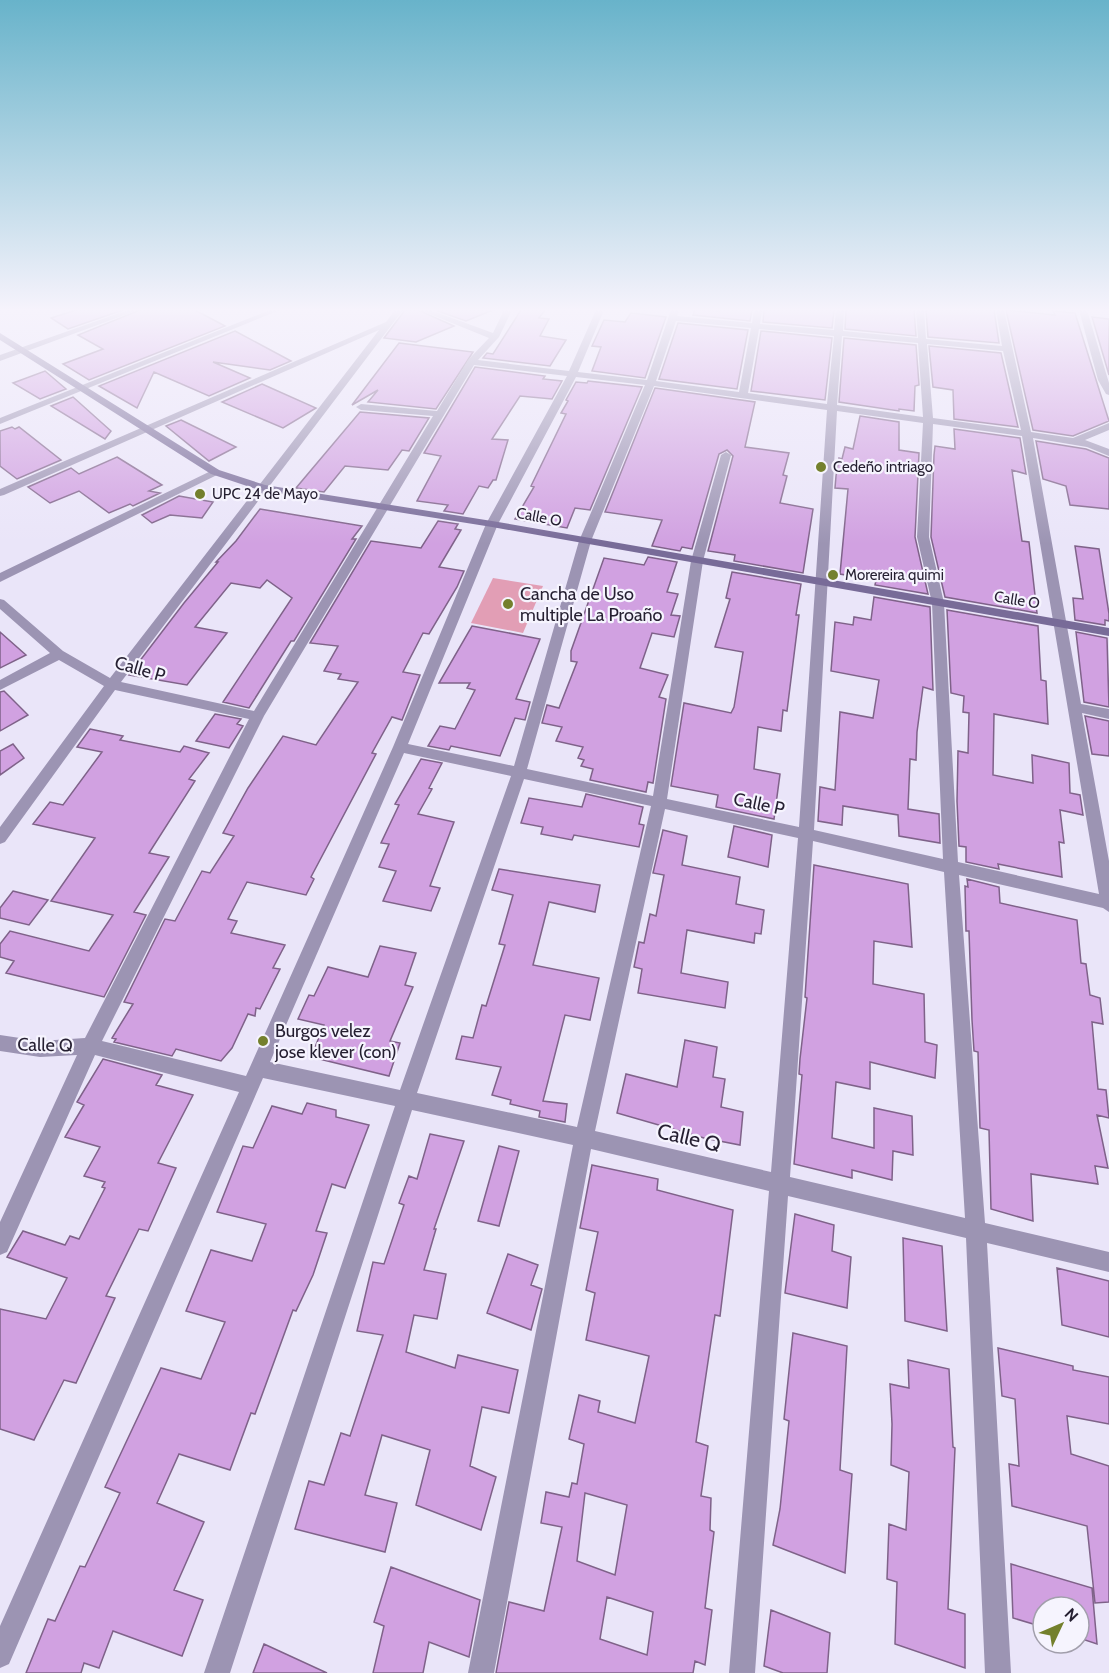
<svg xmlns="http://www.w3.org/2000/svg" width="1109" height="1673" viewBox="0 0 1109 1673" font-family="Cabin,sans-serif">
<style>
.green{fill:#e29eb5}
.building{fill:#d1a1e1;stroke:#7f6289;stroke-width:1.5;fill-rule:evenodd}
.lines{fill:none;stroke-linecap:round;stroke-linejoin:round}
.street{fill:#9c94b3;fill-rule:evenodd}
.secondary{fill:#786b98;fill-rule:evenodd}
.poi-dot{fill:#74802d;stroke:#f6f4fe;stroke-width:2}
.labels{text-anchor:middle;stroke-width:4.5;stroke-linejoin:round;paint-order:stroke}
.far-poi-label{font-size:15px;fill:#251f31;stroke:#f6f4fe;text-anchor:start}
.far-street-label{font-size:15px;fill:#251f31;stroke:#f6f4fe}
.poi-label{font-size:18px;fill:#251f31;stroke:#f6f4fe;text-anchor:start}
.street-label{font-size:18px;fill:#251f31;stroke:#f6f4fe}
.near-street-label{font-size:21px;fill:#251f31;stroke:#f6f4fe}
</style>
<rect width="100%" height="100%" fill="#eae5f9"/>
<!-- green -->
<path class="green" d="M493 578 543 586 523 633 471 623Z"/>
<!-- building -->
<path class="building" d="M76 310H123L68 329 51 318Z
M140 310H195L225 326 89 380 63 364 103 349 78 335Z
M405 310H418L454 326 416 342 384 338Z
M435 310H493L466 321Z
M521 310H545L539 318 549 319 540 336 566 340 550 366 483 358 487 353 493 354Z
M695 310 719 311V310H752L750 321 693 315Z
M764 310H834L832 328 763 322Z
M846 310H914L916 336 845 329Z
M926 310H994L999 343 928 337Z
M1006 310 1055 315 1053 311 1075 313 1109 421 1073 436 1033 430Z
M631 313 666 317 645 378 592 371 601 347 592 346 604 320 625 322Z
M1092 317 1109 319V375Z
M678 323 748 330 737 389 659 379Z
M235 331 291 361 270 370 213 362 250 378 209 396 154 372 137 408 99 386Z
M761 331 832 338 825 400 751 391Z
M844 338 916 345 919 385 915 386 914 411 899 409V411L839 402Z
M399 343 473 352 436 409 368 402 378 390 352 405Z
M929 346 1001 353 1018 427 954 419 953 390 933 387Z
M475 367 545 376 543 379 562 381 552 399 520 396 492 439 508 440 496 480H493L488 488 479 486 463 514 444 511 448 505 417 501 441 456 424 453Z
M45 371 66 389 40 399 13 383Z
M588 381 642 387 590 510 575 508 567 528 515 519 534 487 531 486 566 414 561 413 568 401 566 400 576 382 587 383Z
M262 384 316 408 283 428 222 402Z
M655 388 755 402 745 447 789 453 783 475 787 476 780 503 813 509 803 573 734 561 735 555 708 551 733 456 727 450 719 454 692 549 682 547 680 551 652 546 662 520 605 512Z
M73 397 111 431 105 439 51 406Z
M360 412 429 418 409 451 402 450 388 470 345 466 324 492 296 488Z
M860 416 899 422V450L919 453 915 537 928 594 875 585 876 580 840 574 848 489 835 488 836 476 839 458 842 459 845 447 853 449Z
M181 420 236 447 209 461 166 426Z
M12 427 15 429 19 427 61 460 17 479 0 466V431Z
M954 429 1020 438 1026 474 1012 470 1022 541 1029 542 1037 613 945 597 931 537 934 455 935 446 955 449Z
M1036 441 1086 449 1109 458V509L1070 505 1066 486 1043 479Z
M117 457 162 485 149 491 160 493 133 506 130 504 109 513 79 491 50 503 28 487 71 468 79 474Z
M179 496 213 502 202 518 170 515 152 523 142 515Z
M260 509 362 526 352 539H356L294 641H291L249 708 223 702 292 598 267 580 260 588 231 583 195 627 227 633 187 685 129 675 184 603 218 562H216L236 541Z
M438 521 458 524 455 529 461 530 439 567 464 571 457 587 429 634 423 633 403 672 420 675 402 720 392 717 372 753 376 754 311 877 314 879 306 895 247 882 228 919 237 921 231 933 285 945 273 968 280 969 260 1009 256 1008 255 1016 248 1014 232 1048 221 1061 176 1049 172 1056 114 1042 116 1039 112 1038 133 1004 124 1002 165 919 175 921 202 871 210 873 234 836 223 833 248 788 283 736 316 745 358 682 338 679 341 674 324 671 338 646 310 643 371 541 421 548Z
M1075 546 1099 549 1109 614V621L1105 620V625L1075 620 1073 598 1083 599Z
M648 557 677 562 667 592 678 594 671 615 680 616 674 637 652 633 640 668 668 675 659 697 666 699 653 783 648 782 646 792 590 780 593 769 581 766 584 760 578 758 583 747 556 741 562 727 542 723 547 705 559 708 577 662 571 661V651L604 558 644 565Z
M732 572 801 584 796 615H799L787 711 783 710 781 731 758 727 754 769 780 774 774 819 716 807 718 795 671 786 684 703 731 713 734 707 743 652 715 647 730 599 726 598Z
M874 597 930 607 933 690 923 687 917 732 916 760 910 759 908 809 939 814 940 843 899 836 898 815 843 806 842 825 818 821 820 787 835 790 840 712 873 718 879 680 831 671 835 622 853 625 854 617 871 620Z
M947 610 1038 626 1041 680 1046 681 1048 724 994 714 993 775 1033 783 1032 755 1069 763 1070 793 1080 795 1083 815 1060 810 1064 843 1059 842 1062 877 998 864 999 869 966 862V847L959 846 957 801 958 751 968 753 969 713 963 712 964 696 951 693Z
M472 626 540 639 516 699 530 702 525 720 515 718 500 756 451 746 449 750 428 746 440 726 455 729 475 690 467 688 470 683H439Z
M0 632 26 655 0 668Z
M1076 632 1107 638 1109 707 1084 702Z
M4 691 28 715 0 731V692Z
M215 714 241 719 237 724 243 726 229 748 196 741Z
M1085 716 1109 721V756L1092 754Z
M90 729 123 736 120 740 180 752 184 746 209 753 189 779 195 781 149 853 169 857 134 912 146 915 104 997 6 973 14 961 0 957V944L10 931 89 951 113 915 51 901 95 838 33 824 50 802 63 805 102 752 77 747Z
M13 744 24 758 0 775V751Z
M421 759 442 763 429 788 432 789 418 814 454 822 430 886 440 888 431 911 383 901 396 871 379 867 389 844 381 843 399 805 395 804Z
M586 794 643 807 639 824 644 825 639 847 574 835 572 840 541 834 543 827 521 823 529 798 582 807Z
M734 826 772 835 768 867 728 857Z
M663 830 687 836 682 865 740 877 736 904 764 910 761 934 755 933 754 943 687 930 681 973 728 982 725 1008 638 993 642 969 634 967 639 942 644 943 650 914 656 916 664 875 653 873Z
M814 865 908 884 912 947 874 941 873 984 924 994 925 1042 937 1045 935 1078 870 1062V1089L836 1082 832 1138 874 1148V1108L912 1116 913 1155 893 1151 892 1180 852 1170V1178L794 1164 802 1075 799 1074 800 1059 807 998 805 997Z
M499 869 600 885 595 912 549 902 533 965 599 978 590 1020 565 1015 543 1101 567 1104 565 1122 539 1117 540 1111 510 1104 511 1100 492 1095 501 1067 456 1059 462 1036 473 1038 482 1005 486 1006 505 945 499 944 513 895 492 890Z
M967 879 999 887 1000 903 1077 920 1081 963 1086 964 1090 995 1100 998 1103 1024 1092 1022 1098 1089 1106 1090 1109 1118 1097 1115 1108 1168 1095 1166 1098 1184 1031 1174 1033 1221 991 1209 989 1130 980 1128 978 1052 974 1051 972 1020 969 931H966L965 886 968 887Z
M13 891 48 900 29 925 0 918V908Z
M380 946 416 953 405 985 413 987 390 1041 400 1043 389 1076 311 1057 324 1025 298 1019 309 995 314 996 328 967 368 977Z
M685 1040 717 1047 713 1077 725 1079 721 1107 743 1112 740 1145 704 1138 617 1113 626 1074 677 1087Z
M103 1059 162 1075 156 1085 193 1095 158 1163 176 1168 148 1231 139 1229 106 1296 115 1298 76 1383 64 1380 34 1440 0 1429V1309L46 1319 67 1278 7 1257 23 1231 65 1245 70 1236 79 1239 105 1188 102 1187 105 1182 84 1176 100 1147 65 1137 84 1105 77 1102Z
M307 1103 336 1110V1117L369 1125 345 1188 332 1184 316 1231 327 1233 313 1275 296 1311 293 1310 255 1414 251 1413 230 1470 179 1454 157 1503 204 1522 174 1590 203 1600 182 1656 113 1631 99 1668 84 1663 81 1673H26L48 1619 55 1621 80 1566 85 1567 120 1493 105 1487 161 1368 201 1379 225 1322 186 1311 211 1250 252 1261 266 1224 217 1212 243 1146 253 1148 272 1106 302 1114Z
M430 1134 464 1141 434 1229H436L424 1270 446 1274 437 1319 414 1315 406 1352 455 1368 458 1355 518 1370 509 1413 482 1407 470 1466 496 1477 481 1530 416 1505 430 1450 382 1435 365 1495 397 1503 385 1552 295 1529 309 1481 324 1485 341 1433 350 1436 383 1335 357 1331 373 1262 384 1264 404 1205 399 1203 409 1176 417 1179Z
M499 1146 519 1151 499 1226 478 1221Z
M592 1165 658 1179 657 1190 733 1210 720 1316 715 1315 696 1442 708 1446 701 1496 711 1498 710 1530 714 1532 705 1608 712 1610 705 1665 695 1661 693 1673H496L509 1602 544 1611 562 1527 541 1523 546 1492 569 1497 572 1483 577 1484 584 1444 569 1439 579 1395 600 1401 598 1412 635 1423 649 1356 586 1340 595 1293 586 1290 598 1232 580 1228ZM585 1493 627 1505 615 1575 577 1561ZM607 1597 653 1612 647 1655 600 1639Z
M795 1214 834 1225 832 1251 851 1257 847 1308 785 1293Z
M903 1238 942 1246 947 1331 905 1321Z
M508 1254 538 1265 531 1285 542 1289 531 1330 487 1313Z
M1057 1268 1109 1281V1337L1062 1325Z
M793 1333 847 1346 840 1470 852 1474 845 1573 773 1545 780 1509 789 1421 784 1419Z
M998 1348 1073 1366V1370L1109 1377V1424L1067 1416 1071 1454 1109 1466V1602L1095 1603 1087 1526 1012 1506 1009 1464 1019 1466 1015 1399 1002 1396Z
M908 1360 949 1369 953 1447 955 1448 948 1609 965 1614V1668L895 1644 897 1582 887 1579 889 1524 906 1530 909 1472 891 1465 892 1424 890 1384 909 1388Z
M1011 1564 1092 1588 1097 1644 1079 1638V1607H1043V1627L1013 1618Z
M391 1567 480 1600 469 1657 429 1642 423 1673H373L384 1626 374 1622Z
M771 1610 830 1633 827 1673H783L764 1666Z
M264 1644 327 1673H253Z"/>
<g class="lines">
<!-- street -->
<path class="street" d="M128 310H138L0 361V355Z
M270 310H280L0 424V418Z
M395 310H403L121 682 254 711 433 416 361 410 356 407 361 404 437 411 468 360 489 338 420 310H430L493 333 504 310H512L499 337 478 360 569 371 596 310H604L578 372 647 380 671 310H679L677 316 752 323 754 310H762L760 324 834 330 836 310H844L843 331 918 338 916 310H924L926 339 1002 346 996 310H1004L1031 432 1073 438 1109 423V430L1085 440 1109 449V456L1087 447 1033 438 1081 704 1109 709V719L1082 713 1109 861V912L1103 908 959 875 985 1223 1109 1252V1272L987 1243 1011 1673H985L966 1238 788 1196 755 1673H729L769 1191 591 1149 494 1673H468L573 1145 412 1110 230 1673H204L395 1106 263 1078 9 1664 0 1668V1626L239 1092 95 1055 7 1252 0 1255V1222L77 1055 40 1057 0 1051V1035L40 1041 85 1038 249 719 115 690 5 842 0 844V827L104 686 59 660 0 690V680L50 653 0 609V599L4 600 63 651 110 678 379 330 4 495 0 496V489L386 322ZM676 321 751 328 739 392 656 381ZM759 329 834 336 827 404 748 393ZM842 336 918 343 923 417 837 405ZM927 344 1003 351 1021 430 933 418ZM474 365 567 376 486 524 393 747 246 1076 102 1041 264 716ZM576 377 645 385 579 541 514 766 408 744 498 524ZM654 386 827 410 799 827 667 799 703 561 731 455 726 452 721 455 691 561 653 796 527 769 591 541ZM837 411 923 423 917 537 932 603 943 859 814 830ZM933 424 1022 436 1099 894 958 862 944 603 929 537ZM404 753 511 776 400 1090 270 1062ZM524 779 651 806 577 1127 417 1093ZM665 809 798 838 771 1172 595 1131ZM813 841 944 872 965 1218 790 1177Z
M1079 310H1087L1109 383V395L1106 394 1098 380Z
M215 469 219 470V474L0 582V573Z"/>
<!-- secondary -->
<path class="secondary" d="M0 333 219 470 265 485 492 521 1109 628V636L492 527 259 490 211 474 0 340Z"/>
</g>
<!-- sky -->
<linearGradient id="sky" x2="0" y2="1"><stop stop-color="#68b3ca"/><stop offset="0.57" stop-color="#f6f3fc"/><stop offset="1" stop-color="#f6f3fc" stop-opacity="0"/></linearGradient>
<rect width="1109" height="544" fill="url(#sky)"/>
<!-- markers -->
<g class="poi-dot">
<circle cx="821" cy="467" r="6"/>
<circle cx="200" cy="494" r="6"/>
<circle cx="833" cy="575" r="6"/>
<circle cx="508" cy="604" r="6"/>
<circle cx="263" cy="1041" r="6"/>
</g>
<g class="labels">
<!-- far-poi labels -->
<g class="far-poi-label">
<text x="833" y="472">Cedeño intriago</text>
<text x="212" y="499">UPC 24 de Mayo</text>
<text x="845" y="580">Morereira quimi</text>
</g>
<!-- far-street labels -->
<g class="far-street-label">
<text transform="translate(539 517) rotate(11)" y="5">Calle O</text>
<text transform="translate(1017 600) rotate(9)" y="5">Calle O</text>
</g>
<!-- poi labels -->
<g class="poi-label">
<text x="520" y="600">Cancha de Uso<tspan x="520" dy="21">multiple La Proaño</tspan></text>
<text x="275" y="1037">Burgos velez<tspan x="275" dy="21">jose klever (con)</tspan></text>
</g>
<!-- street labels -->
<g class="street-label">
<text transform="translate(140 669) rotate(16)" y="6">Calle P</text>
<text transform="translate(759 804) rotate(12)" y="6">Calle P</text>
<text transform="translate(45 1045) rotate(1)" y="6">Calle Q</text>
</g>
<!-- near-street labels -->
<g class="near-street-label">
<text transform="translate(689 1138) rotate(13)" y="7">Calle Q</text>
</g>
</g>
<!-- north arrow -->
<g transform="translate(1061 1625) rotate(46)"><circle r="28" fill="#f6f4fe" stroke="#a29fac" stroke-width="1.5"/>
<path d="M0-4.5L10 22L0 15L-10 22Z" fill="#74802d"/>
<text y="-9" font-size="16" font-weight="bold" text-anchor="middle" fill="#251f31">N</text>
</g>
</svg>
